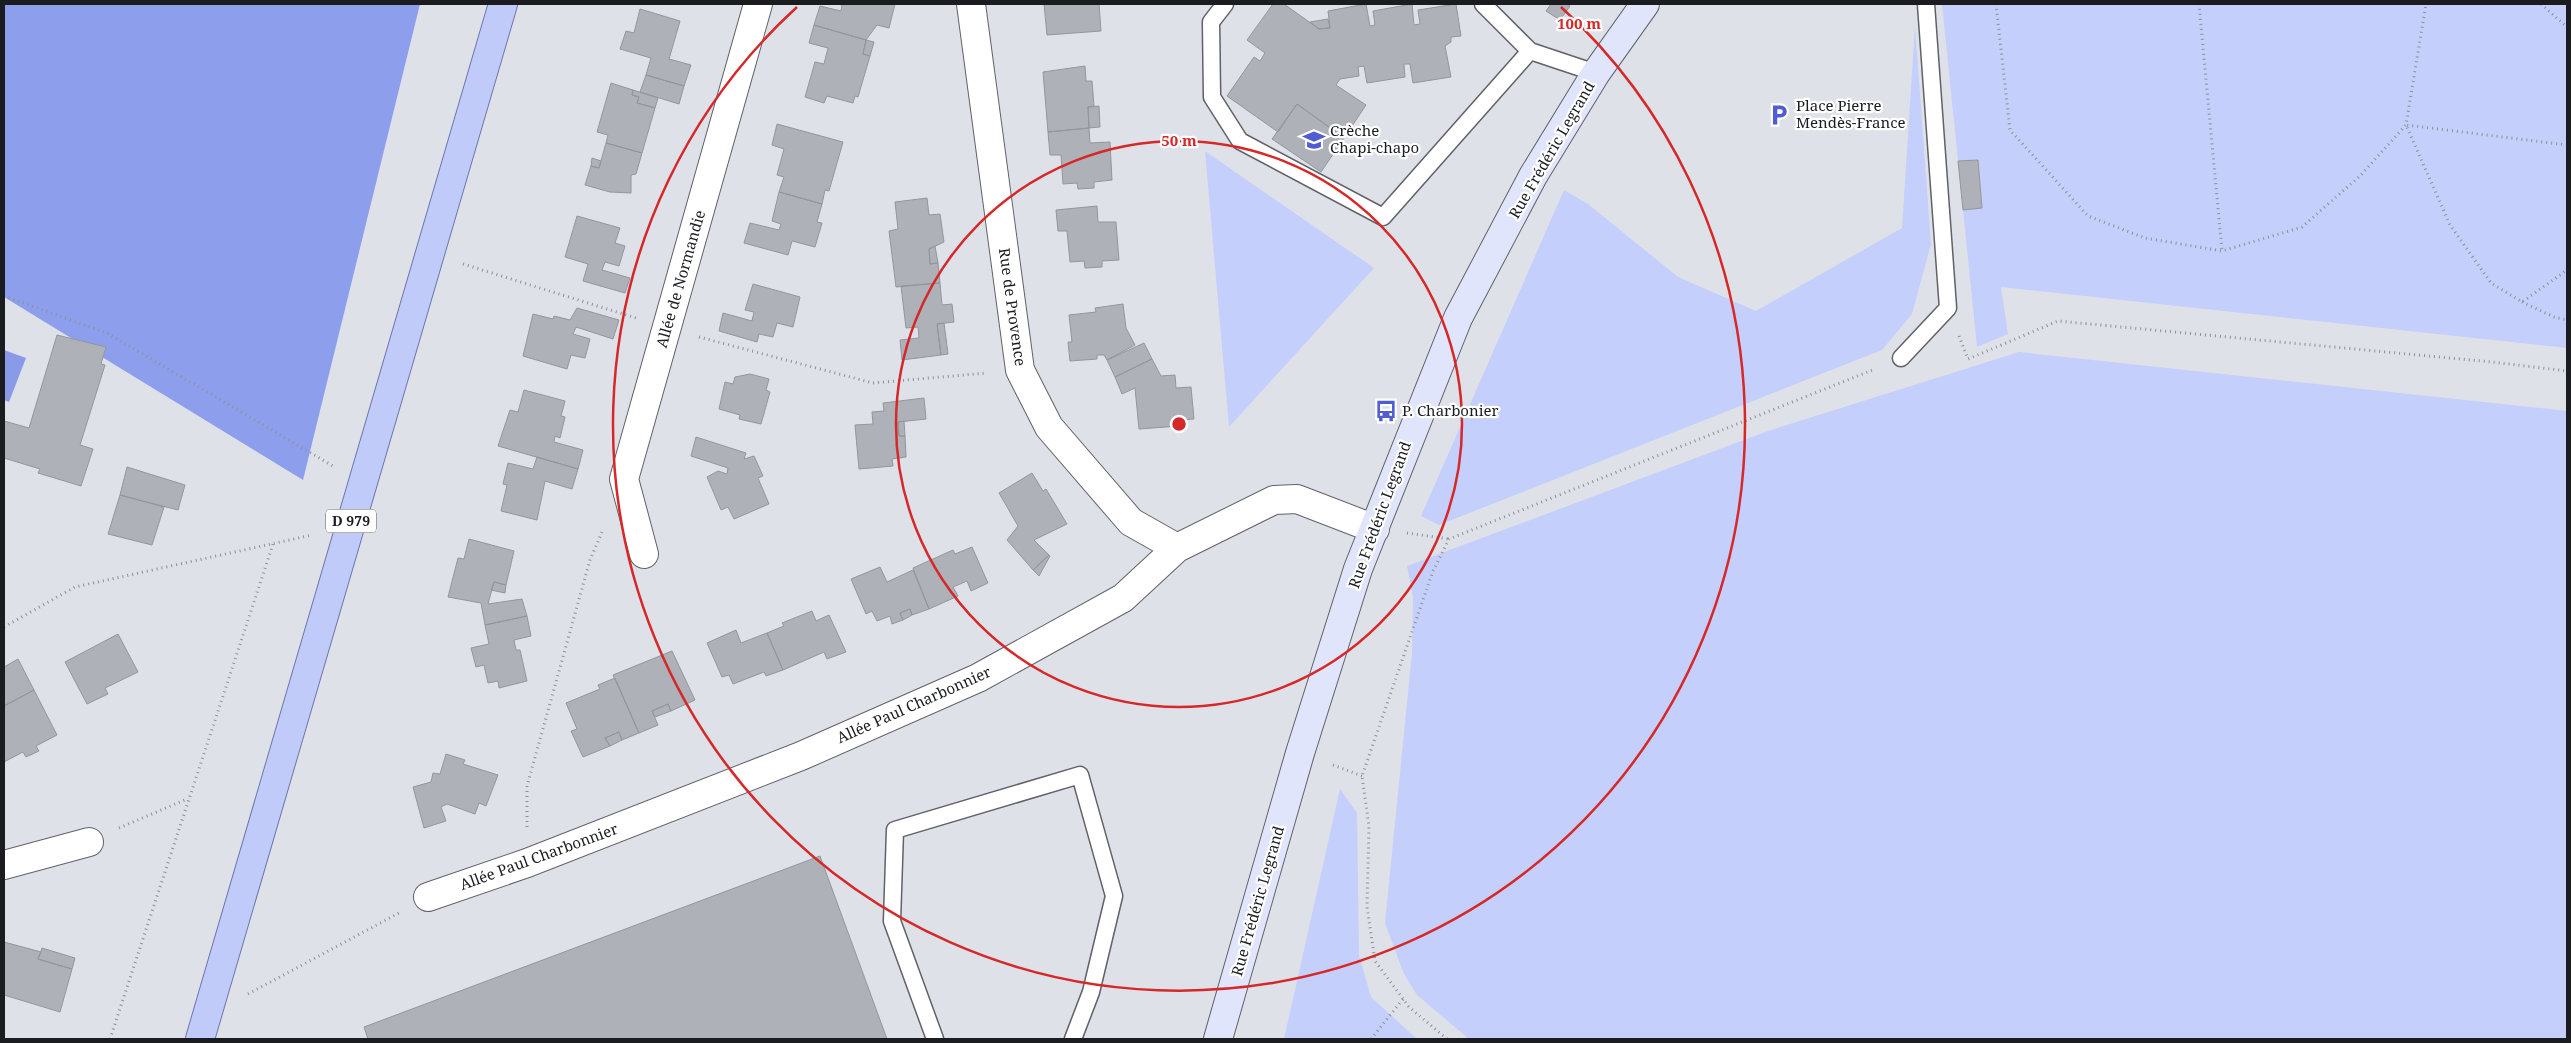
<svg xmlns="http://www.w3.org/2000/svg" width="2571" height="1043" viewBox="0 0 2571 1043" font-family="'Noto Serif',serif">
<style>
.green{fill:#c4cffb}
.forest{fill:#8d9eed}
.water{fill:#899ae9}
.building{fill:#afb1b8;stroke:#94969d}
.lines{fill:none;stroke-linecap:round;stroke-linejoin:round}
.lane-casing{stroke:#606268;stroke-width:19}
.street-casing{stroke:#606268;stroke-width:30}
.secondary-casing{stroke:#606268;stroke-width:30}
.primary-casing{stroke:#6c77aa;stroke-width:30}
.path{stroke:#8e9096;stroke-width:3;stroke-dasharray:1 4;stroke-linecap:butt}
.lane{stroke:#fff;stroke-width:16}
.street{stroke:#fff;stroke-width:28}
.secondary{stroke:#e0e5fc;stroke-width:28}
.primary{stroke:#c1cbf9;stroke-width:28}
.ring{fill:none;stroke:#d62828;stroke-width:2.5}
.labels{text-anchor:middle;stroke-width:4.5;stroke-linejoin:round;paint-order:stroke}
.shield{fill:#fff;stroke:#5f6062;stroke-width:1}
.shield-label{font-size:14px;font-weight:bold;fill:#1b1c1f}
.poi-label{font-size:15px;fill:#1b1c1f;stroke:#fff;text-anchor:start}
.street-label{font-size:15px;fill:#1b1c1f;stroke:#fff}
.centre{fill:#d62828;stroke:#fff;stroke-width:2.5}
.ring-label{font-size:15px;text-anchor:middle;font-weight:bold;fill:#d62828;stroke:#fff;stroke-width:4.5;stroke-linejoin:round;paint-order:stroke}
</style>
<rect width="100%" height="100%" fill="#dfe1e9"/>
<!-- green -->
<path class="green" d="M1942 4H2567V348L2001 287 2008 334 1977 347Z
M1915 26 1931 244 1912 314 1882 350 1439 525 1421 516 1564 190 1588 204 1678 277 1756 311 1902 228Z
M1205 151 1374 268 1229 427Z
M2019 352 2567 411V1039H1469L1417 995 1404 974 1385 923 1412 653 1413 597 1407 566 1768 431Z
M1340 789 1357 813 1359 955 1371 997 1417 1039H1284Z"/>
<!-- forest -->
<path class="forest" d="M4 4H420L303 480 4 297Z"/>
<!-- water -->
<path class="water" d="M4 350 26 358 9 402 4 400Z"/>
<!-- building -->
<path class="building" d="M837 4H895L889 28 877 25 866 40 814 25 820 6 841 11 842 5Z
M1044 4H1099L1101 31 1047 35Z
M1273 4H1284L1319 29 1330 28 1328 11 1366 4 1370 26 1375 25 1373 11 1412 4 1414 25 1420 24 1418 10 1456 4 1461 36 1451 37V42L1445 46 1451 77 1413 83 1410 64H1404L1405 77 1367 83 1364 66 1358 67 1359 76 1340 79 1336 85 1366 105 1344 138 1297 104 1278 132 1227 96 1254 57 1260 61 1265 53 1247 40Z
M1551 4H1567L1570 6 1560 20 1546 11Z
M640 9 680 21 669 59 691 65 684 86 646 75 651 58 620 49 626 31 634 33Z
M1328 19 1330 28 1319 29 1310 22Z
M814 25 866 40 863 54 870 56 858 97 855 96 853 103 827 96 824 103 805 97 815 62 824 64 828 48 809 43Z
M866 40 874 42 870 56 863 54Z
M1085 66 1086 81H1092L1094 106 1088 107 1089 128 1048 132 1043 72Z
M646 75 684 86 679 104 640 92Z
M611 83 633 90 632 95 639 97 637 103 655 108 642 153 606 143 608 135 597 132Z
M633 90 658 98 655 108 637 103 639 97 632 95Z
M1297 104 1344 138 1321 172 1272 139Z
M1099 106 1100 127 1089 128 1088 107Z
M777 124 843 142 829 191 825 190 822 204 779 192 784 177 777 175 784 149 772 145Z
M1089 128 1090 143 1110 142 1112 180 1094 182V188L1078 189 1077 183 1063 184 1061 155H1050L1048 132Z
M606 143 642 153 636 174 631 175V193L610 192 585 185 591 166 599 168Z
M592 158 601 161 599 168 591 166Z
M1978 160 1982 208 1963 210 1958 161Z
M779 192 822 204 817 222 822 223 815 247 792 241 788 255 744 243 750 223 779 230 781 224 772 221Z
M927 198 929 215 940 214 944 242 929 249 930 264 938 263 940 283 896 287 889 231 898 229 895 202Z
M1097 206 1098 222H1116L1119 260 1102 261V267L1085 268 1084 261 1070 262 1067 231H1058L1056 210Z
M577 216 620 228 615 243 625 246 619 266 605 262 602 270 630 278 625 293 583 281 588 264 565 257Z
M935 246 938 263 930 264 929 249Z
M940 283 942 305 952 304 954 322 937 324 941 355 902 360 900 340 919 338 918 327 906 328 901 286Z
M753 284 800 297 793 327 777 323 773 337 759 334 757 342 719 331 723 313 752 321 754 312 745 310Z
M1123 304 1126 328 1135 345 1107 360 1104 355H1097V359L1070 361 1068 342H1072L1069 315 1096 312 1095 308Z
M577 308 619 320 613 339 576 327 573 334 590 339 585 358 571 355 567 369 523 356 533 314 553 319 554 316 570 320Z
M944 323 948 354 941 355 937 324Z
M57 335 106 347 101 364 105 365 80 445 93 449 81 486 38 473 40 469 4 458V421L29 428Z
M1144 343 1152 359 1115 377 1107 360Z
M1152 359 1161 376 1175 375 1176 388 1191 387 1194 419 1179 420 1180 426 1139 429 1135 388 1122 394 1115 377Z
M750 374 769 379 766 390 770 392 761 424 739 419 740 415 719 409 725 382 733 384 735 377Z
M524 390 565 401 561 416 565 417 560 438 555 436 554 442 583 450 578 469 498 446 510 410 518 412Z
M924 398 926 419 898 422 899 436H905L906 457 892 459 893 466 859 469 855 425 873 424 872 412 884 411 883 403Z
M904 421 905 436H899L898 422Z
M696 437 746 453 744 459 754 456 763 476 758 478 769 504 734 519 728 507 721 510 707 477 718 471 727 474 728 468 691 456Z
M537 457 578 469 572 489 545 481 537 520 501 511 507 485 503 484 508 463 533 469Z
M127 467 185 485 178 510 120 495Z
M1032 473 1043 491 1046 489 1067 524 1034 540 1049 555 1033 570 1007 540 1018 526 999 493Z
M120 495 164 507 152 545 108 534Z
M469 539 514 551 506 585 494 582 488 604 522 599 527 616 485 625 481 603 448 597 458 558 464 559Z
M972 547 988 583 971 591 967 581 953 587 958 596 929 609 913 568 953 550 955 554Z
M1049 555 1050 556 1039 576 1033 570Z
M880 567 887 582 913 570 929 609 912 615 910 609 900 613 903 620 892 624 890 616 877 621 872 611 866 614 851 579Z
M494 582 506 585 505 593 491 590Z
M910 609 912 615 903 620 900 613Z
M812 611 816 621 829 615 846 652 827 659 824 652 783 670 767 633 784 626 782 623Z
M527 616 531 636 514 640 516 650H520L527 681 499 688 498 681 488 683 484 665 476 667 471 648 489 644 485 625Z
M736 630 741 643 767 633 783 670 766 676 764 672 733 684 729 675 722 677 707 643Z
M118 634 138 672 105 688 108 694 87 704 65 662Z
M672 651 695 700 671 711 668 704 652 711 658 725 639 733 613 675Z
M18 659 34 690 4 706V667Z
M615 678 639 733 622 740 619 732 605 738 610 746 583 757 571 731 577 729 566 703 600 689 598 685Z
M34 690 57 735 36 746 39 751 26 757 23 752 4 762V706Z
M668 704 671 711 655 717 652 711Z
M619 732 622 740 610 746 605 738Z
M446 754 465 760 463 764 498 775 486 806 479 803 475 814 447 804 441 807 446 821 424 828 413 787 431 782 433 773 440 774Z
M820 856 887 1039H368L364 1027Z
M4 942 41 952 38 959 72 969 60 1012 4 995Z
M42 948 75 958 72 969 38 959Z"/>
<g class="lines">
<!-- lane casing -->
<g class="lane-casing">
<path id="lane" d="M1225 4 1211 22 1212 97 1240 141 1383 217 1530 51
M1483 4 1530 51 1596 73
M1901 358 1948 308 1926 4
M935 1039 892 921 895 830 1080 775 1114 896 1091 992 1073 1039"/>
</g>
<!-- street casing -->
<g class="street-casing">
<path id="street" d="M971 4 1020 370 1049 427 1131 522 1177 548
M644 554 624 479 758 4
M4 865 89 842
M428 897 527 863 801 756 978 678 1123 598 1177 548 1274 500 1297 499 1375 529"/>
</g>
<!-- secondary casing -->
<g class="secondary-casing">
<path id="secondary" d="M1218 1039 1300 753 1358 569 1458 318 1533 176 1596 73 1645 4"/>
</g>
<!-- primary casing -->
<g class="primary-casing">
<path id="primary" d="M200 1039 503 4"/>
</g>
<!-- path -->
<path class="path" d="M1996 4 2010 130 2088 216 2145 238 2222 251 2302 227 2360 176 2406 125 2426 4
M2199 4 2222 251
M2541 4 2567 27
M2567 145 2406 125 2450 225 2491 283 2522 302 2567 270
M463 264 636 318
M4 296 107 333 333 466
M2522 302 2554 317 2567 320
M1959 336 1968 359 2058 321 2492 362 2567 371
M699 337 873 383 987 373
M1407 533 1449 539
M4 627 75 587 312 535
M1333 765 1362 776
M527 827V786L590 560 602 532
M119 828 187 799
M248 994 399 913
M110 1039 273 544
M1371 1039 1403 999
M1447 1039 1409 1007 1375 961 1367 907 1369 826 1362 776 1433 571 1449 539 1875 369"/>
<!-- lane -->
<use href="#lane" class="lane"/>
<!-- street -->
<use href="#street" class="street"/>
<!-- secondary -->
<use href="#secondary" class="secondary"/>
<!-- primary -->
<use href="#primary" class="primary"/>
</g>
<!-- distance rings -->
<g class="ring">
<circle cx="1179" cy="424" r="283"/>
<path d="M1561 7A566 566 0 1 1 797 7"/>
</g>
<!-- icons -->
<defs>
<g id="parking-bare" transform="scale(1.725)"><path d="M-3.5-5.5H1a3.5 3.5 0 0 1 0 7H-1V5.5H-3.5ZM-1-3.4V-.6H.8a1.4 1.4 0 0 0 0-2.8Z" fill="#4f5cd2" stroke="#fff" stroke-width="2.5" paint-order="stroke"/></g>
<g id="school-bare" transform="scale(1.725)"><path d="M0-5L7-2L0 1L-7-2ZM-4 1L0 2.5L4 1V4Q0 6-4 4Z" fill="#4f5cd2" stroke="#fff" stroke-width="2.5" paint-order="stroke"/></g>
<g id="bus-bare" transform="scale(1.725)"><path d="M-5-6H5V4H4V6H2V4H-2V6H-4V4H-5ZM-3.5-4V0h7V-4ZM-3.5 1.2v1.5H-2V1.2ZM2 1.2v1.5H3.5V1.2Z" fill="#4f5cd2" stroke="#fff" stroke-width="2.5" paint-order="stroke"/></g>
</defs>
<g fill-rule="evenodd">
<use href="#parking-bare" x="1779" y="115"/>
<use href="#school-bare" x="1314" y="140"/>
<use href="#bus-bare" x="1386" y="411"/>
</g>
<g class="labels">
<!-- shield labels -->
<rect class="shield" x="326" y="509.5" width="50" height="23" rx="4"/>
<g class="shield-label">
<text x="351" y="526">D 979</text>
</g>
<!-- poi labels -->
<g class="poi-label">
<text x="1796" y="111">Place Pierre<tspan x="1796" dy="17">Mendès-France</tspan></text>
<text x="1330" y="136">Crèche<tspan x="1330" dy="17">Chapi-chapo</tspan></text>
<text x="1402" y="416">P. Charbonier</text>
</g>
<!-- street labels -->
<g class="street-label">
<text transform="translate(1552 150) rotate(-60)" y="5">Rue Frédéric Legrand</text>
<text transform="translate(681 279) rotate(-74)" y="5">Allée de Normandie</text>
<text transform="translate(1012 307) rotate(82)" y="5">Rue de Provence</text>
<text transform="translate(1380 515) rotate(-70)" y="5">Rue Frédéric Legrand</text>
<text transform="translate(914 705) rotate(-24)" y="5">Allée Paul Charbonnier</text>
<text transform="translate(539 857) rotate(-20)" y="5">Allée Paul Charbonnier</text>
<text transform="translate(1258 901) rotate(-74)" y="5">Rue Frédéric Legrand</text>
</g>
</g>
<circle cx="1179" cy="424" r="8" class="centre"/>
<g class="ring-label">
<text x="1579" y="29">100 m</text>
<text x="1179" y="146">50 m</text>
</g>
<!-- border -->
<rect width="2571" height="1043" fill="none" stroke="#1b1c1f" stroke-width="10"/>
</svg>
